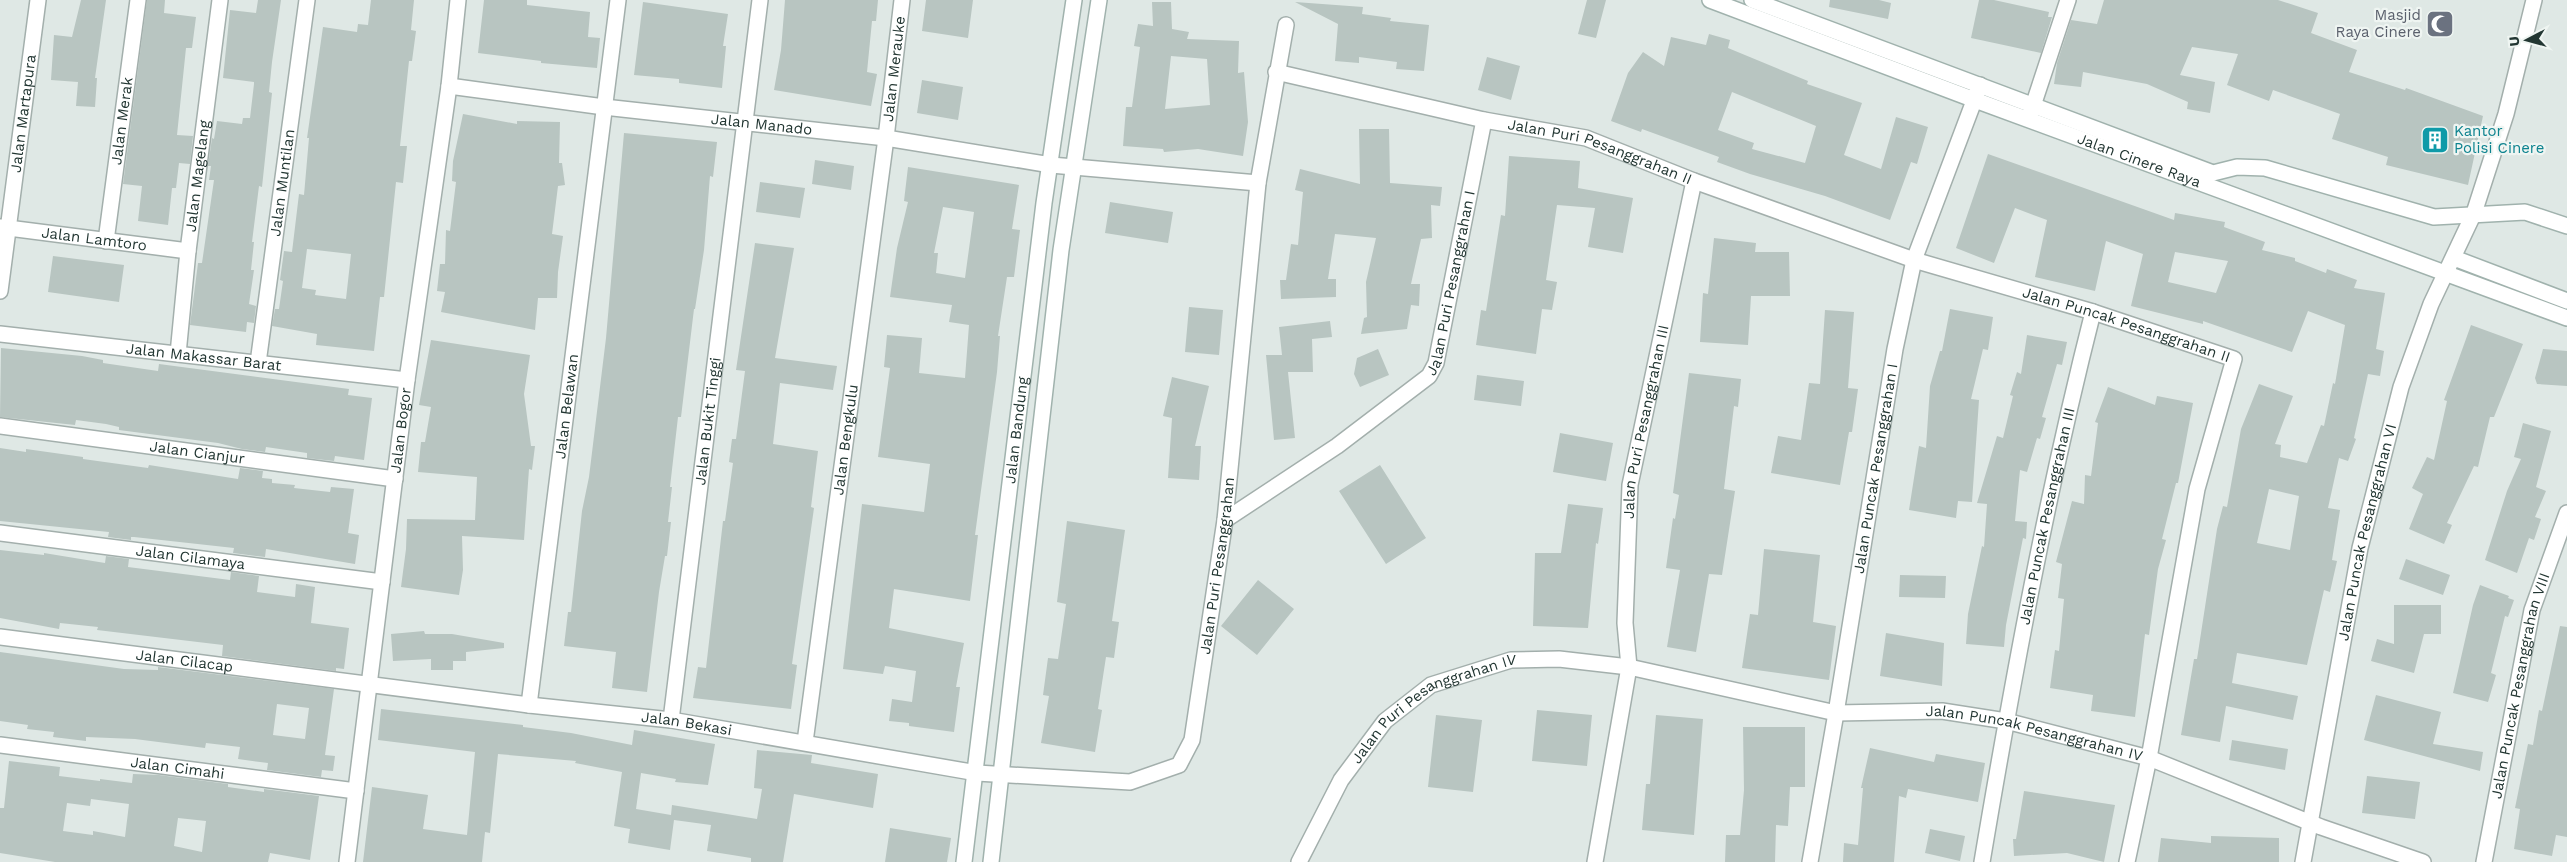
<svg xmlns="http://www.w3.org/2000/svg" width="2567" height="862" viewBox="0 0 2567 862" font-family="'Work Sans',sans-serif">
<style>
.building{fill:#b8c5c1;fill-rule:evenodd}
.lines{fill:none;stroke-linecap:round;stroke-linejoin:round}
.street-casing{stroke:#a3afac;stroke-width:18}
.secondary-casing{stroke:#a0b2ad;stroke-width:18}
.street{stroke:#fff;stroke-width:15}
.secondary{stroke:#fff;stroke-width:15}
.labels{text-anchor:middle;stroke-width:4.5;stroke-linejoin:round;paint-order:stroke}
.worship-label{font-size:15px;fill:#5b616d;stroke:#eff5f2;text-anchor:end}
.street-label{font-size:15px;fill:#223632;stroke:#eff5f2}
.culture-label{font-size:15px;fill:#0d838f;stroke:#eff5f2;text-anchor:start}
</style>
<rect width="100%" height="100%" fill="#dfe8e5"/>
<!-- building -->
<path class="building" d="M81 0H106L95 78H97L95 107 76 106 78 82 51 80 54 35 72 37Z
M147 0H165L164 13 196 17 192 48H186L177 135 193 136 190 164 179 163 176 188H172L168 225 138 221 142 186 123 184Z
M258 0H281L272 62 269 92 272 93 262 187 259 186 252 242H254L251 270H254L249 304 256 306 254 323 247 322 246 332 190 325 198 263H202L214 180H209L211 166H208L212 138 214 139 217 121 242 124 243 118H250L254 84V82L223 78 230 10 256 13Z
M371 0H414L411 30 416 31 412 61H409L400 146H407L403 183 396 182 384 297H380L374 351 316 345 317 334 272 326 275 309H279L283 281 280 280 284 251 292 252 299 194 304 195 309 138H307L323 27 357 32 358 24 368 25ZM307 249 351 254 346 299 315 295 316 290 302 288Z
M484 0H527V5L590 12 588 37 600 38 597 68 541 63V61L478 53Z
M785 0H878L876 21H872L867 72 877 74 871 106 774 90 781 50Z
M926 0H973L968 38 922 31Z
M1587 0H1606L1596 38 1578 34Z
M1830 0H1879L1891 3 1888 19 1829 7Z
M1979 0H1994L2049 12 2048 17H2052L2041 53 1971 38Z
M2104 0H2278L2318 13 2311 33 2357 50 2349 72 2405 90 2406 88 2483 116 2468 185 2386 165 2388 157 2332 139 2340 114 2273 90 2269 101 2227 85 2238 54 2192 47 2180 75 2215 82 2210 113 2187 109 2188 102 2147 84 2083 72 2081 87 2054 84 2057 63 2071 20 2097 24Z
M643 2 728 14 723 46H726L722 88 679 83V79L634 75Z
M1152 2H1171L1172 29 1189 32 1187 39 1239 41 1238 73 1244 72 1248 122 1243 156 1198 149 1164 152 1163 149 1123 146 1126 107H1132L1140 47 1134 46 1138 24 1153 26ZM1171 56 1207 59 1210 105 1165 109Z
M1295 2 1363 7 1362 14 1391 18 1390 21 1429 25 1424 71 1396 69 1397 62 1359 57V63L1335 61 1338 24Z
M1709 34 1730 40 1728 48 1808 81 1807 84 1862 103 1844 155 1881 169 1896 117 1928 127 1917 164 1911 162 1890 220 1825 196 1750 174 1717 162 1719 157 1642 129 1641 132 1611 121 1628 73 1643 52 1664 66 1671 37 1706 45ZM1732 92 1816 126 1805 163 1752 149 1754 143 1718 130Z
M1487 57 1520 66 1511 100 1478 90Z
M922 80 963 87 958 120 917 113Z
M463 114 517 124V121L560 122 559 163H562L565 185 558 186 552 234 563 236 558 272 557 298H538L535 330 441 312 445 292 437 291 440 264H445L446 230 450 231 456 182 452 181 453 161Z
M1359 129H1389L1390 183 1442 187 1440 206 1431 205 1432 238 1421 239 1411 284H1420L1419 306 1411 305 1407 329 1361 334 1364 318 1367 317 1366 282 1376 238 1335 234 1328 279H1336V297L1281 299 1280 280H1286L1291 244 1298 245 1303 192 1295 190 1300 169 1360 184Z
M624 133 717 142 713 177 710 176 704 250 695 309H694L681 417H678L670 487H672L668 522H671L667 556H665L659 592 647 692 612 688 616 652 564 646 568 612H571L582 511 589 477 606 338Z
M1988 154 2174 220 2175 213 2225 222 2224 227 2265 242 2262 250 2295 258V261L2326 273 2327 269 2357 280 2354 288 2385 293 2376 349 2384 351 2380 376 2368 374 2354 438 2356 439 2348 461 2339 458 2328 508 2340 510 2332 560 2337 561 2330 592 2324 590 2307 665 2237 653 2232 683 2298 696 2293 720 2226 706 2220 742 2181 735 2194 659H2197L2217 529 2223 506 2227 507 2241 429 2259 384 2293 396 2275 444 2281 445 2280 457 2307 463 2321 425 2324 426 2333 383 2335 384 2345 325 2308 311 2292 352 2203 321V324L2131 306 2143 254 2106 241 2095 291 2035 277 2047 220 2015 208 1994 263 1956 248ZM2175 252 2228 261 2216 293 2168 282ZM2269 489 2299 496 2290 550 2257 543Z
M1509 156 1580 161 1578 188 1633 198 1623 253 1588 247 1595 208 1557 205 1546 280 1557 282 1552 310 1542 309 1536 354 1476 345 1481 310 1486 311 1501 215 1505 216Z
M815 160 854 166 851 190 812 184Z
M908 167 1019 185 1012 229 1020 230 1014 277H1007L998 336H1000L997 372 975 535H978L970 601 894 589 889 628 964 643 956 687H960L954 732 909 726V723L889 721 892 699 912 702 916 671 885 666 883 674 843 669 862 504 924 512 930 464 878 457 890 368 884 367 887 335 922 338 919 373 965 378 969 325 949 322 952 305 890 297 897 248 908 202 904 201ZM943 207 974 212 965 278 936 273 938 253H934Z
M760 182 805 188 800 218 756 212Z
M1110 202 1173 212 1168 243 1105 233Z
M1714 238 1756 243 1755 252H1789L1790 296H1751L1748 345 1700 342 1703 293 1708 294Z
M755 243 794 248 775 358 837 366 833 390 780 383 773 444 818 451 811 507 814 508 792 664 797 665 791 709 693 698 698 667 706 668 723 521H725L733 463 729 462 732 439H736L745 371 736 370Z
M53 256 124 265 119 302 48 292Z
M1189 307 1223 310 1219 355 1185 352Z
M1950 309 1993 317 1988 350 1983 349 1971 399 1979 400 1972 502 1958 501 1956 518 1909 510 1919 446 1926 448 1930 386 1940 351H1942Z
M1825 310 1854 312 1848 388 1858 389 1852 432H1849L1840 485 1771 473 1778 436 1801 440 1809 383 1820 384Z
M1330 321 1332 337 1312 339 1313 372H1288L1295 438 1274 440 1266 355H1282L1279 327Z
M2471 325 2523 344 2494 417H2490L2478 467 2474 466 2447 523 2452 525 2444 544 2409 529 2423 494 2412 488 2427 457 2434 460 2447 401 2444 400Z
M2027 335 2067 342 2062 365 2057 364 2042 417 2046 418 2040 439 2037 438 2027 472 2020 470 2015 521 2027 522 2026 539 2023 538 2006 625 2004 647 1966 644 1968 614 1982 546 1984 547 1987 504 1977 503 1997 436 2003 438 2013 396 2010 395 2017 372 2021 374Z
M431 340 530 355 524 394 531 446H535L532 470 529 469 524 540 462 536 463 570 459 595 401 587 406 549 407 519 475 520 477 477 418 472 421 442H425L431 407 419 405Z
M1 348 82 356 103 360V363L158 371 159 364 349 389 348 395 372 398 364 460 335 456 334 461 307 458V453L266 447 265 452 242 449 218 443 119 430V427L106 424 76 420 75 425 0 417Z
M1378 349 1389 375 1360 387 1354 374 1357 358Z
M2543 349 2567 351V386L2537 384 2535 378Z
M1689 373 1741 379 1738 407 1734 406 1724 489 1735 491 1722 575 1709 574 1696 652 1667 647 1680 570 1666 568 1673 518 1675 519 1679 495 1673 493Z
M1477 375 1524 381 1521 406 1474 400Z
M1172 377 1209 386 1195 446H1201L1199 480 1168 478 1172 418 1163 416Z
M2108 387 2155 405 2157 396 2193 403 2178 483H2176L2162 539 2166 540 2158 569 2149 635 2145 634 2135 717 2091 711 2093 695 2050 688 2055 650 2059 651 2064 599 2058 598 2062 564 2056 562 2072 501 2084 504 2085 475 2091 476 2098 423 2095 422Z
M2523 423 2551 431 2536 487 2546 491 2535 517 2541 519 2534 540 2529 538 2517 573 2485 560 2507 491 2521 459 2514 457Z
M1560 433 1613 443 1606 481 1553 472Z
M0 448 26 452V449L83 457V459L148 468 149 465 238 479 240 468 263 471 262 478 272 479V483L295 485 294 488 330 492 331 487 354 489 348 533 359 535 355 564 266 549 265 557 233 553 234 548 134 537H131V540L108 537 109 532 0 521Z
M1380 465 1426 538 1386 564 1339 491Z
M1568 504 1603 508 1598 544 1596 543 1588 628 1533 626 1535 553H1561Z
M1067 521 1125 530 1112 621 1119 622 1114 658 1106 657 1098 709 1102 710 1095 752 1041 743 1049 696 1043 695 1048 658 1058 659 1066 604 1057 602Z
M1764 549 1820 555 1813 622 1836 626 1829 680 1742 668 1750 614 1758 615Z
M0 550 44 555V553L105 563 106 556 129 559 128 567 230 580 231 572 259 576 257 592 295 597 296 584 315 587 311 623 349 628 344 669 336 668V671L222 656 223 645 97 630 98 627 60 623 59 629 0 618Z
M2406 559 2450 575 2443 595 2399 579Z
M1900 575 1946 576 1945 598 1899 597Z
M1258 580 1294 609 1257 655 1221 626Z
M2480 585 2509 596 2508 598 2514 600 2508 617 2505 616 2491 673 2496 675 2488 702 2453 693 2473 605Z
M2394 605H2441V634H2424L2414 673 2371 661 2377 639 2394 644Z
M2560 626 2567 627V837L2556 835 2552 856 2514 849 2520 809 2515 808 2528 744 2533 745 2539 710 2542 711Z
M424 631 425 634H452L504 643V648L466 652V661H453V670H431V659L393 661 391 634Z
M1886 633 1944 643 1942 686 1880 676Z
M0 652 124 669 158 670V667L334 689 325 755 335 756 333 771 322 770 321 777 267 770 268 763 238 759 240 747 206 743 205 748 135 739 86 737V741L53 737 54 732 27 729 28 725 0 721ZM277 704 309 708 305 739 273 735Z
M2376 695 2441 712 2433 744 2483 752 2480 771 2364 740Z
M381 709 523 725V727L571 733 632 745 634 730 715 744 708 785 675 782 676 779 641 773 636 809 671 815 672 805 757 819 762 789 754 788 757 750 812 755 811 763 878 774 873 808 794 794 783 862H751V858L707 851 711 825 674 820 670 850 628 843 630 829 614 826 622 772 575 763 576 761 498 754 490 833 485 832 482 862H363L372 787 428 795 423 829 467 835 475 752 378 740Z
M1537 710 1592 715 1587 766 1532 761Z
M1436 715 1482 720 1473 792 1428 787Z
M1656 715 1703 719 1694 835 1642 830 1646 784H1650Z
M1743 727H1805V787H1790L1788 826 1776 825 1775 862H1725L1726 835H1740L1744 790Z
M2232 740 2288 749 2285 770 2229 760Z
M1870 748 1934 762 1936 754 1985 763 1978 802 1908 789 1906 798 1899 796 1894 862H1843L1844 843 1858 845 1863 788H1861Z
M9 761 60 767 59 776 100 781V779L132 783 133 774 159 775 228 784V787L264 792V789L319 796 310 860 270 853 268 862H55L0 853V808H4ZM91 799 129 804 125 837 93 831V835L63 831 67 803 90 806ZM178 818 206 821 202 852 174 846Z
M2367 776 2420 782 2415 819 2362 813Z
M2024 791 2115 805 2104 862 2067 853 2014 856 2013 839H2016Z
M890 828 951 838 947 862H885Z
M1930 829 1965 836 1960 861 1925 853Z
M2211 836 2279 838V862H2158L2161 838 2211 843Z"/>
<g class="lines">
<!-- street casing -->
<g class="street-casing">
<g id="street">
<path id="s1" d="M1276 72 1484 120 1586 138 1694 181 1914 260 2093 312 2234 359 2197 489 2149 758 2127 862"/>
<path id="s2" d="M449 86 604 107 886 138 1051 165 1258 183"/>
<path d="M2029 118 2068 0"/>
<path id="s3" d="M0 227 188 251"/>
<path id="s4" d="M106 241 138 0"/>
<path id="s5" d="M0 291 38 0"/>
<path id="s6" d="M0 334 407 380"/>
<path id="s7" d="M178 354 188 251 220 0"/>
<path id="s8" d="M258 363 307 0"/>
<path id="s9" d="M0 426 395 479"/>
<path id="s10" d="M1225 520 1337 446 1429 376 1436 363 1484 120"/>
<path id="s11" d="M0 533 382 582"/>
<path id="s12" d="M0 637 529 705 671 720 977 773 1130 782 1179 765 1192 740 1225 520 1258 183 1286 25"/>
<path id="s13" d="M529 705 618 0"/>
<path id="s14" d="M671 720 760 0"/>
<path id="s15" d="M805 742 886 138 902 0"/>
<path id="s16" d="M0 745 356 791"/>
<path id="s17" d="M347 862 407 380 449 86 458 0"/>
<path id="s18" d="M1299 862 1341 780 1385 721 1431 685 1511 660 1559 659 1629 667 1836 713 1942 711 2006 721 2149 758 2321 827 2423 862"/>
<path id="s19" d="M1595 862 1629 667 1625 623 1630 485 1694 181"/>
<path id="s20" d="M1810 862 1836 713 1895 349 1914 260 1980 85"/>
<path id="s21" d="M1982 862C2013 678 2047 493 2093 312"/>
<path id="s22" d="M2303 862 2360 548 2401 387 2431 304 2474 213 2506 114 2534 0"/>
<path id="s23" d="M2484 862 2532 610 2567 513"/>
</g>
</g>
<!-- secondary casing -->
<g class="secondary-casing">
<g id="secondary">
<path id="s24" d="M1710 0 1975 100 2567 318"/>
<path d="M1752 0 2213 173 2237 167 2265 168 2434 217 2525 212 2567 226"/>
<path d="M2454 258 2567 301"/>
<path id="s25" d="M964 862 1044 203 1074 0"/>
<path d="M991 862 1061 250 1099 0"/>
</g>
</g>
<!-- street -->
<use href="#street" class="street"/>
<!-- secondary -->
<use href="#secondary" class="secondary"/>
</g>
<!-- icons -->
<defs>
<g id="mosque-square" transform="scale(1.4375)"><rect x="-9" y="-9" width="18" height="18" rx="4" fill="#6b7280" stroke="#eff5f2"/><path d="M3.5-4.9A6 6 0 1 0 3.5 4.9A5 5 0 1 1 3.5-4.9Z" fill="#fff"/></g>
<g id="building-square" transform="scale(1.4375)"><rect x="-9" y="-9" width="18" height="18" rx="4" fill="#0f9aa8" stroke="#eff5f2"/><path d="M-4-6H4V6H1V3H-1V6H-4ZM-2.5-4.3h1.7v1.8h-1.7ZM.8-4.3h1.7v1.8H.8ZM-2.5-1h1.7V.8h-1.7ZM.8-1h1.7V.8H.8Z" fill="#fff"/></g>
</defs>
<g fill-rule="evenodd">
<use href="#mosque-square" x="2440" y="24"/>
<use href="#building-square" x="2435" y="140"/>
</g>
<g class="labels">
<!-- worship labels -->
<g class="worship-label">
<text x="2421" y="20">Masjid<tspan x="2421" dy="17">Raya Cinere</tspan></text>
</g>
<!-- street labels -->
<g class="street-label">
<text dy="5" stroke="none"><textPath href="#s15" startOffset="679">Jalan Merauke</textPath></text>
<text dy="5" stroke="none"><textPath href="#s5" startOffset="179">Jalan Martapura</textPath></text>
<text dy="5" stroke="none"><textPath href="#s4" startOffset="121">Jalan Merak</textPath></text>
<text dy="5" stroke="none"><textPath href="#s2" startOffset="315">Jalan Manado</textPath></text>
<text dy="5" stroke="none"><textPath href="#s1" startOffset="334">Jalan Puri Pesanggrahan II</textPath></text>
<text dy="5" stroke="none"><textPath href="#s24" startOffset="458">Jalan Cinere Raya</textPath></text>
<text dy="5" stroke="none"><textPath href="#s7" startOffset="179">Jalan Magelang</textPath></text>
<text dy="5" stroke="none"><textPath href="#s8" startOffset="182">Jalan Muntilan</textPath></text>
<text dy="5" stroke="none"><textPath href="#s3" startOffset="95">Jalan Lamtoro</textPath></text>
<text dy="5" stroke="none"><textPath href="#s10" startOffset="346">Jalan Puri Pesanggrahan I</textPath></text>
<text dy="5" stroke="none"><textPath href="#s1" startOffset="889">Jalan Puncak Pesanggrahan II</textPath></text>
<text dy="5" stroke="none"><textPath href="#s6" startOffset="205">Jalan Makassar Barat</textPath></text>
<text dy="5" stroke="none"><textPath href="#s13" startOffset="301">Jalan Belawan</textPath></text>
<text dy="5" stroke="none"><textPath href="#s14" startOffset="301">Jalan Bukit Tinggi</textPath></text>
<text dy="5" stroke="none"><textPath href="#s19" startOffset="445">Jalan Puri Pesanggrahan III</textPath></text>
<text dy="5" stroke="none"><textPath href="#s17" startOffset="435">Jalan Bogor</textPath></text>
<text dy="5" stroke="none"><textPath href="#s25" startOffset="435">Jalan Bandung</textPath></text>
<text dy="5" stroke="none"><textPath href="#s15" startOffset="305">Jalan Bengkulu</textPath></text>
<text dy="5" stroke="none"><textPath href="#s9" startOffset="199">Jalan Cianjur</textPath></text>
<text dy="5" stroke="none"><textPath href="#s20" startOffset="399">Jalan Puncak Pesanggrahan I</textPath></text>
<text dy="5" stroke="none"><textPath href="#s21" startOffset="352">Jalan Puncak Pesanggrahan III</textPath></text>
<text dy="5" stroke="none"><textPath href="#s22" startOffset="336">Jalan Puncak Pesanggrahan VI</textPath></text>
<text dy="5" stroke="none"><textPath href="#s11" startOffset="192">Jalan Cilamaya</textPath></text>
<text dy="5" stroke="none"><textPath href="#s12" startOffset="1396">Jalan Puri Pesanggrahan</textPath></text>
<text dy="5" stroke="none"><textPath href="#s12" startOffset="186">Jalan Cilacap</textPath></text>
<text dy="5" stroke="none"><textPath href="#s23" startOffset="180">Jalan Puncak Pesanggrahan VIII</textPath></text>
<text dy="5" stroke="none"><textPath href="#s18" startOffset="214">Jalan Puri Pesanggrahan IV</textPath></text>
<text dy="5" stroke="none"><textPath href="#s12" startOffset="692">Jalan Bekasi</textPath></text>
<text dy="5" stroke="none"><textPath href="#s18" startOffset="839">Jalan Puncak Pesanggrahan IV</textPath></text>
<text dy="5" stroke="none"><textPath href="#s16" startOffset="179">Jalan Cimahi</textPath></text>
</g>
<!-- culture labels -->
<g class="culture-label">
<text x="2454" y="136">Kantor<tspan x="2454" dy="17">Polisi Cinere</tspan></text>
</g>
</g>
<!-- north arrow -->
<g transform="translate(2527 40) rotate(264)" stroke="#eff5f2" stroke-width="4" paint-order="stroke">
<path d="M0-4L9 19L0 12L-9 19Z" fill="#223632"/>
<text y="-8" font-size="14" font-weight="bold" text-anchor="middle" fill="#223632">U</text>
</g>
</svg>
